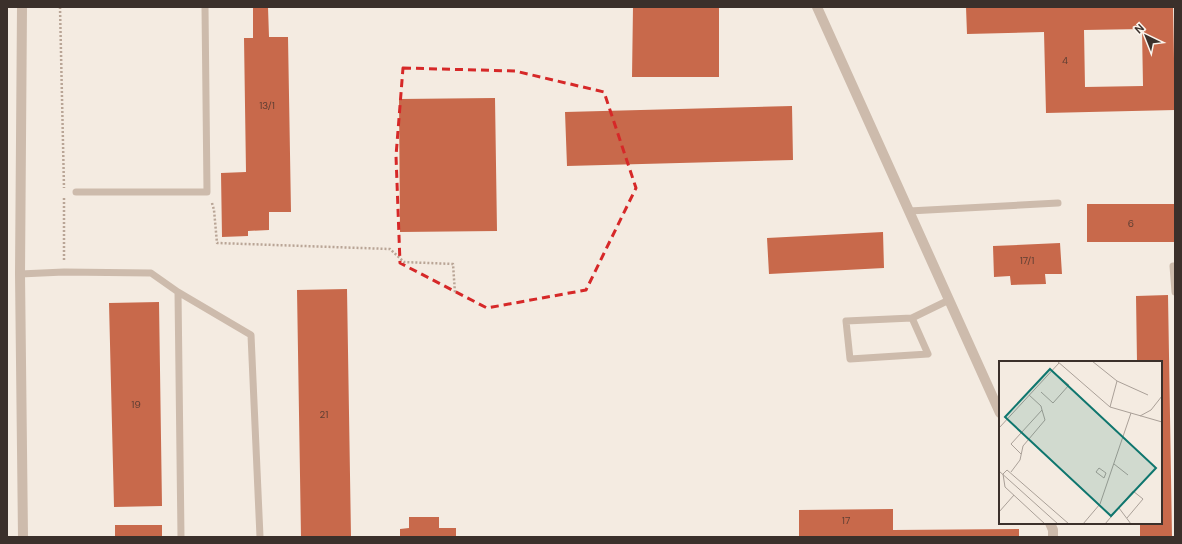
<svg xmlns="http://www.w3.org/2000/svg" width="1182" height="544" viewBox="0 0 1182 544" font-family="'DM Sans',sans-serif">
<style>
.building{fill:#c8694b;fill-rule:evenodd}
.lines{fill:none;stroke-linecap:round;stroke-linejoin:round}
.path{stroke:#b9a596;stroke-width:2.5;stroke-dasharray:2 2;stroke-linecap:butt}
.lane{stroke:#cdbbac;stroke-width:7}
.street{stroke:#cdbbac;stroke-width:10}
.marked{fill:none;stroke:#d62828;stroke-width:3;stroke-dasharray:8 5;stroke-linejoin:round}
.labels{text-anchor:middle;stroke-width:3;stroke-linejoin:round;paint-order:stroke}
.number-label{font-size:10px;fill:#5e3e33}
.inset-road{fill:none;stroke:#aaa098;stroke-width:1}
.view{fill:#0f766e;fill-opacity:0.15;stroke:#0f766e;stroke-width:2}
.inset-edge{fill:none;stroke:#3b302b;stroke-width:2}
</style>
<rect width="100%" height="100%" fill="#f4ebe1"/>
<!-- building -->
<path class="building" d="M253 7H268L269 37H288L291 212H269V230L248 231V236L222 237 221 173 246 172 244 38H253Z
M633 7H719V77H632Z
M966 7H1173L1175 110 1046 113 1044 32 967 34ZM1142 29 1143 86 1085 87 1084 30Z
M495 98 497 231 400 232 399 99Z
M792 106 793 160 567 166 565 112Z
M1087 204H1175V242H1087Z
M883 232 884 268 769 274 767 238Z
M1060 243 1062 274H1045L1046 284 1011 285 1010 276 994 277 993 246Z
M347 289 351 537H301L297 290Z
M1168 295 1172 537H1140V523H1161V362H1137L1136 296Z
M159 302 162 506 114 507 109 303Z
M893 509V530L1019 529V537H799V510Z
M409 517H439V528H456V537H400V529L409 528Z
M115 525H162V537H115Z"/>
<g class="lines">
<!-- path -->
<path class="path" d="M60 7 64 188
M212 203 214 210 217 243 390 249 404 262 453 264 455 293
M64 260V197"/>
<!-- lane -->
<path class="lane" d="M76 192H207L205 7
M909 211 1058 203
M1175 266H1173L1175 292
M20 274 64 272 151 273 178 292 181 537
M178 292 251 335 260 537
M912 318 928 354 850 359 846 321Z
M912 318 949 300"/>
<!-- street -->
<path class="street" d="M22 7 20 274 23 537
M817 7 1000 413
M1050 523 1053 530V537"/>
</g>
<!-- marked area -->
<path class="marked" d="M403 68 515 71 604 92 636 188 586 290 487 308 400 263 396 156Z"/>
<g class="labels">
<!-- number labels -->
<g class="number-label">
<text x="1065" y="64">4</text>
<text x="267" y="109">13/1</text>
<text x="1131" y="227">6</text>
<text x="1027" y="264">17/1</text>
<text x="136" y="408">19</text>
<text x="324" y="418">21</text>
<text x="846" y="524">17</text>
</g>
</g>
<!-- overview -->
<g transform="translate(999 361)">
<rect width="163" height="163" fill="#f4ebe1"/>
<path class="inset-road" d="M58 0 111 46 163 61M93 0 118 20M42 31 54 42 70 24 53 10M111 46 118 20 149 34M141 55 152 49 163 35M0 67 60 2M22 93 12 83 43 49 42 45 30 34M115 103 129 114M100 107 107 112 105 117 97 111ZM0 110 59 163M12 111 21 99 24 85 46 59 43 49M120 147 132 163M0 151 15 134M46 163 6 126 4 113 8 109 70 163M84 163 101 143 132 52M106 163 134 130 144 138 128 157"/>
<path class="view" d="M51 8 157 107 112 155 6 56Z"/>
<rect width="163" height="163" class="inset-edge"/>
</g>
<!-- border -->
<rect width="1182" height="544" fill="none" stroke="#3b302b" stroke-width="16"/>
<!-- north arrow -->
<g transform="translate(1146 36) rotate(317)" stroke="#fbf5ee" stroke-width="3" paint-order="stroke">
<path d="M0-3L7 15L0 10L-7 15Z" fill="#3b302b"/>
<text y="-6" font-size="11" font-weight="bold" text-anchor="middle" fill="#3b302b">N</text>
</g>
</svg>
